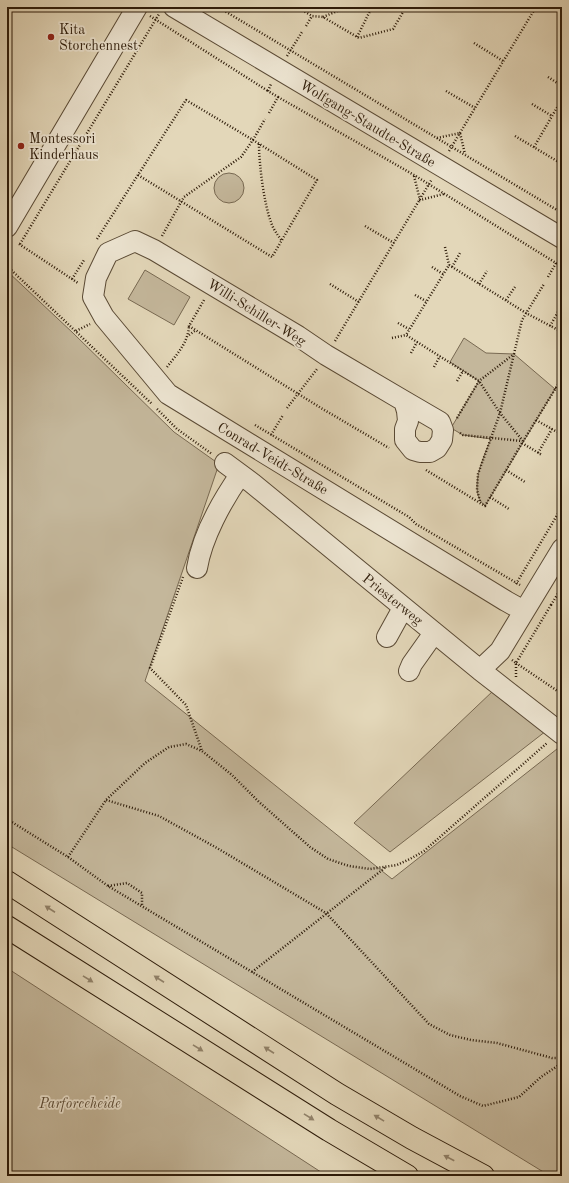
<svg xmlns="http://www.w3.org/2000/svg" width="569" height="1183" viewBox="0 0 569 1183" font-family="'Old Standard TT',serif">
<style>
.green{fill:#c4b79b;stroke:#786952}
.lines{fill:none;stroke-linecap:round;stroke-linejoin:round}
.minor-casing{stroke:#5a4a35;stroke-width:22}
.highway-casing{stroke:#2d1b09;stroke-width:24}
.path{stroke:#2d1b09;stroke-width:2.5;stroke-dasharray:1 2;stroke-linecap:butt}
.minor{stroke:#ede5d2;stroke-width:20}
.highway{stroke:#e3d7b9;stroke-width:22}
.oneway{fill:#91826a}
.poi-dot{fill:#8f2418;stroke:#ede5d2;stroke-width:1.5}
.labels{text-anchor:middle;stroke-width:3.5;stroke-linejoin:round;paint-order:stroke}
.poi-label{font-size:14px;fill:#2d1b09;stroke:#ede5d2;text-anchor:start}
.street-label{font-size:14px;fill:#2d1b09;stroke:#ede5d2}
.park-label{font-size:14px;font-style:italic;fill:#5a4a35;stroke:#ede5d2}
</style>
<rect width="100%" height="100%" fill="#e3d7b9"/>
<filter id="stains"><feTurbulence type="fractalNoise" baseFrequency=".005" numOctaves="4"/><feColorMatrix values="0 0 0 0 .2 0 0 0 0 .09 0 0 0 0 .02 0 0 0 .5 -.17"/></filter>
<radialGradient id="worn" r=".72"><stop offset=".6" stop-color="#630" stop-opacity="0"/><stop offset="1" stop-color="#630" stop-opacity=".3"/></radialGradient>
<!-- green -->
<path class="green" d="M214 188a15 15 0 1 1 30 0a15 15 0 1 1-30 0Z
M145 270 190 297 174 325 128 299Z
M7 271 73 333 174 432 219 464 145 681 392 879 562 745V1176H550L7 844Z
M464 338 486 353 514 354 555 389 485 506C467 491 484 456 491 439L463 435 451 428 479 381 450 362Z
M494 690 546 731 390 852 354 823Z
M7 968 327 1176H7Z"/>
<g class="lines">
<!-- minor casing -->
<g class="minor-casing">
<path id="minor" d="M174 7 562 238
M7 227 137 7
M404 401 407 411 408 421 405 429V440L413 450 420 452H430L437 448 442 440 443 430 440 422 404 401 326 355 298 336 154 250 135 241 108 253 96 278 93 297 104 317 168 394 506 601 524 611
M225 463 252 483 480 670 562 734
M197 568C202 537 222 501 240 475
M387 637 403 608
M480 670 500 651 562 549
M409 671 412 664 434 633"/>
</g>
<!-- highway casing -->
<g class="highway-casing">
<path id="highway" d="M7 882 337 1094 412 1138 483 1176
M7 927 329 1130 407 1176"/>
</g>
<!-- path -->
<path class="path" d="M218 7 562 213
M297 7 312 16 323 17 359 38 393 29 406 7
M150 16 268 91
M323 17 347 7
M306 26 312 16
M357 37 372 7
M474 43 503 61
M287 56 302 32
M548 77 562 86
M446 91 475 108
M278 97 414 175 556 263 548 277
M532 104 552 116
M269 113 278 97 268 91 271 84
M515 136 562 164
M437 138 460 133 465 154
M259 144C259 164 264 204 271 222 273 229 277 234 282 241
M534 147 562 99
M449 151 536 7
M138 175 272 257 317 180 253 140 241 157 184 197 181 202 162 236
M414 176 420 200 444 194
M365 226 394 243
M97 239 186 100 253 140 265 119
M19 244 78 283
M20 244 159 14
M445 247 449 265
M556 263 562 267
M7 266 152 404
M432 267 443 274
M452 267 460 253
M72 279 84 260
M330 284 359 302
M479 284 487 271
M415 295 426 301
M204 300 189 326 321 408 389 448
M506 300 515 287
M398 323 409 329
M550 326 558 312
M76 331 90 324
M189 335 196 330
M392 338 406 335
M335 341 432 179
M411 353 417 342
M167 367C177 354 188 343 189 326
M434 367 440 356
M457 381 463 371
M555 388 562 392
M287 408 317 369
M157 409 177 429 212 454
M457 418 479 381 514 354
M536 420 557 432
M255 425 409 517 416 524 520 585
M460 433 463 435 522 441
M271 435 283 415
M523 441 500 413 479 381 406 335 449 265 526 313 562 332
M522 443 542 455
M538 453 552 429
M426 470 485 506 522 443 562 378
M506 470 525 482
M490 497 509 509
M480 501 477 490 478 474 500 413 522 320 544 284
M183 577 150 668 186 705 202 751
M516 584 562 507
M551 605 562 587
M512 660 516 663 551 605 549 604
M516 663 562 694
M516 677V664
M106 800 159 816 217 848 326 913 429 1024 450 1035 471 1040 497 1043 552 1058H562
M7 819 68 857 108 886 460 1096 483 1106 519 1097 541 1077 562 1063
M68 857 106 800 145 763 169 747 186 744 202 751 232 775 259 802 310 847 328 859 349 866 370 869 397 865 410 859 424 851 547 743
M108 886 127 883 142 893V906
M252 972 386 867"/>
<!-- minor -->
<use href="#minor" class="minor"/>
<!-- highway -->
<use href="#highway" class="highway"/>
</g>
<!-- one-way arrows -->
<defs><path id="oneway-solid" d="M-6-.8H1V-3.2L6.5 0L1 3.2V.8H-6Z"/></defs>
<g class="oneway">
<use href="#oneway-solid" transform="translate(50 909) rotate(-147)"/>
<use href="#oneway-solid" transform="translate(88 979) rotate(32)"/>
<use href="#oneway-solid" transform="translate(159 979) rotate(-147)"/>
<use href="#oneway-solid" transform="translate(198 1048) rotate(32)"/>
<use href="#oneway-solid" transform="translate(269 1050) rotate(-147)"/>
<use href="#oneway-solid" transform="translate(309 1117) rotate(32)"/>
<use href="#oneway-solid" transform="translate(379 1118) rotate(-149)"/>
<use href="#oneway-solid" transform="translate(449 1158) rotate(-152)"/>
</g>
<!-- markers -->
<g class="poi-dot">
<circle cx="51" cy="37" r="4"/>
<circle cx="21" cy="146" r="4"/>
</g>
<g class="labels">
<!-- poi labels -->
<g class="poi-label">
<text x="59" y="34">Kita<tspan x="59" dy="16">Storchennest</tspan></text>
<text x="29" y="143">Montessori<tspan x="29" dy="16">Kinderhaus</tspan></text>
</g>
<!-- street labels -->
<g class="street-label">
<text transform="translate(368 123) rotate(31)" y="5">Wolfgang-Staudte-Straße</text>
<text transform="translate(257 312) rotate(32)" y="5">Willi-Schiller-Weg</text>
<text transform="translate(273 458) rotate(31)" y="5">Conrad-Veidt-Straße</text>
<text transform="translate(393 599) rotate(39)" y="5">Priesterweg</text>
</g>
<!-- park labels -->
<g class="park-label">
<text x="80" y="1108">Parforceheide</text>
</g>
</g>
<!-- margin -->
<rect width="569" height="1183" fill="none" stroke="#e3d7b9" stroke-width="24"/>
<rect x="8" y="8" width="553" height="1167" fill="none" stroke="#2d1b09" stroke-width="2"/>
<rect x="12" y="12" width="545" height="1159" fill="none" stroke="#2d1b09"/>
<rect width="100%" height="100%" filter="url(#stains)"/>
<rect width="100%" height="100%" fill="url(#worn)"/>
</svg>
